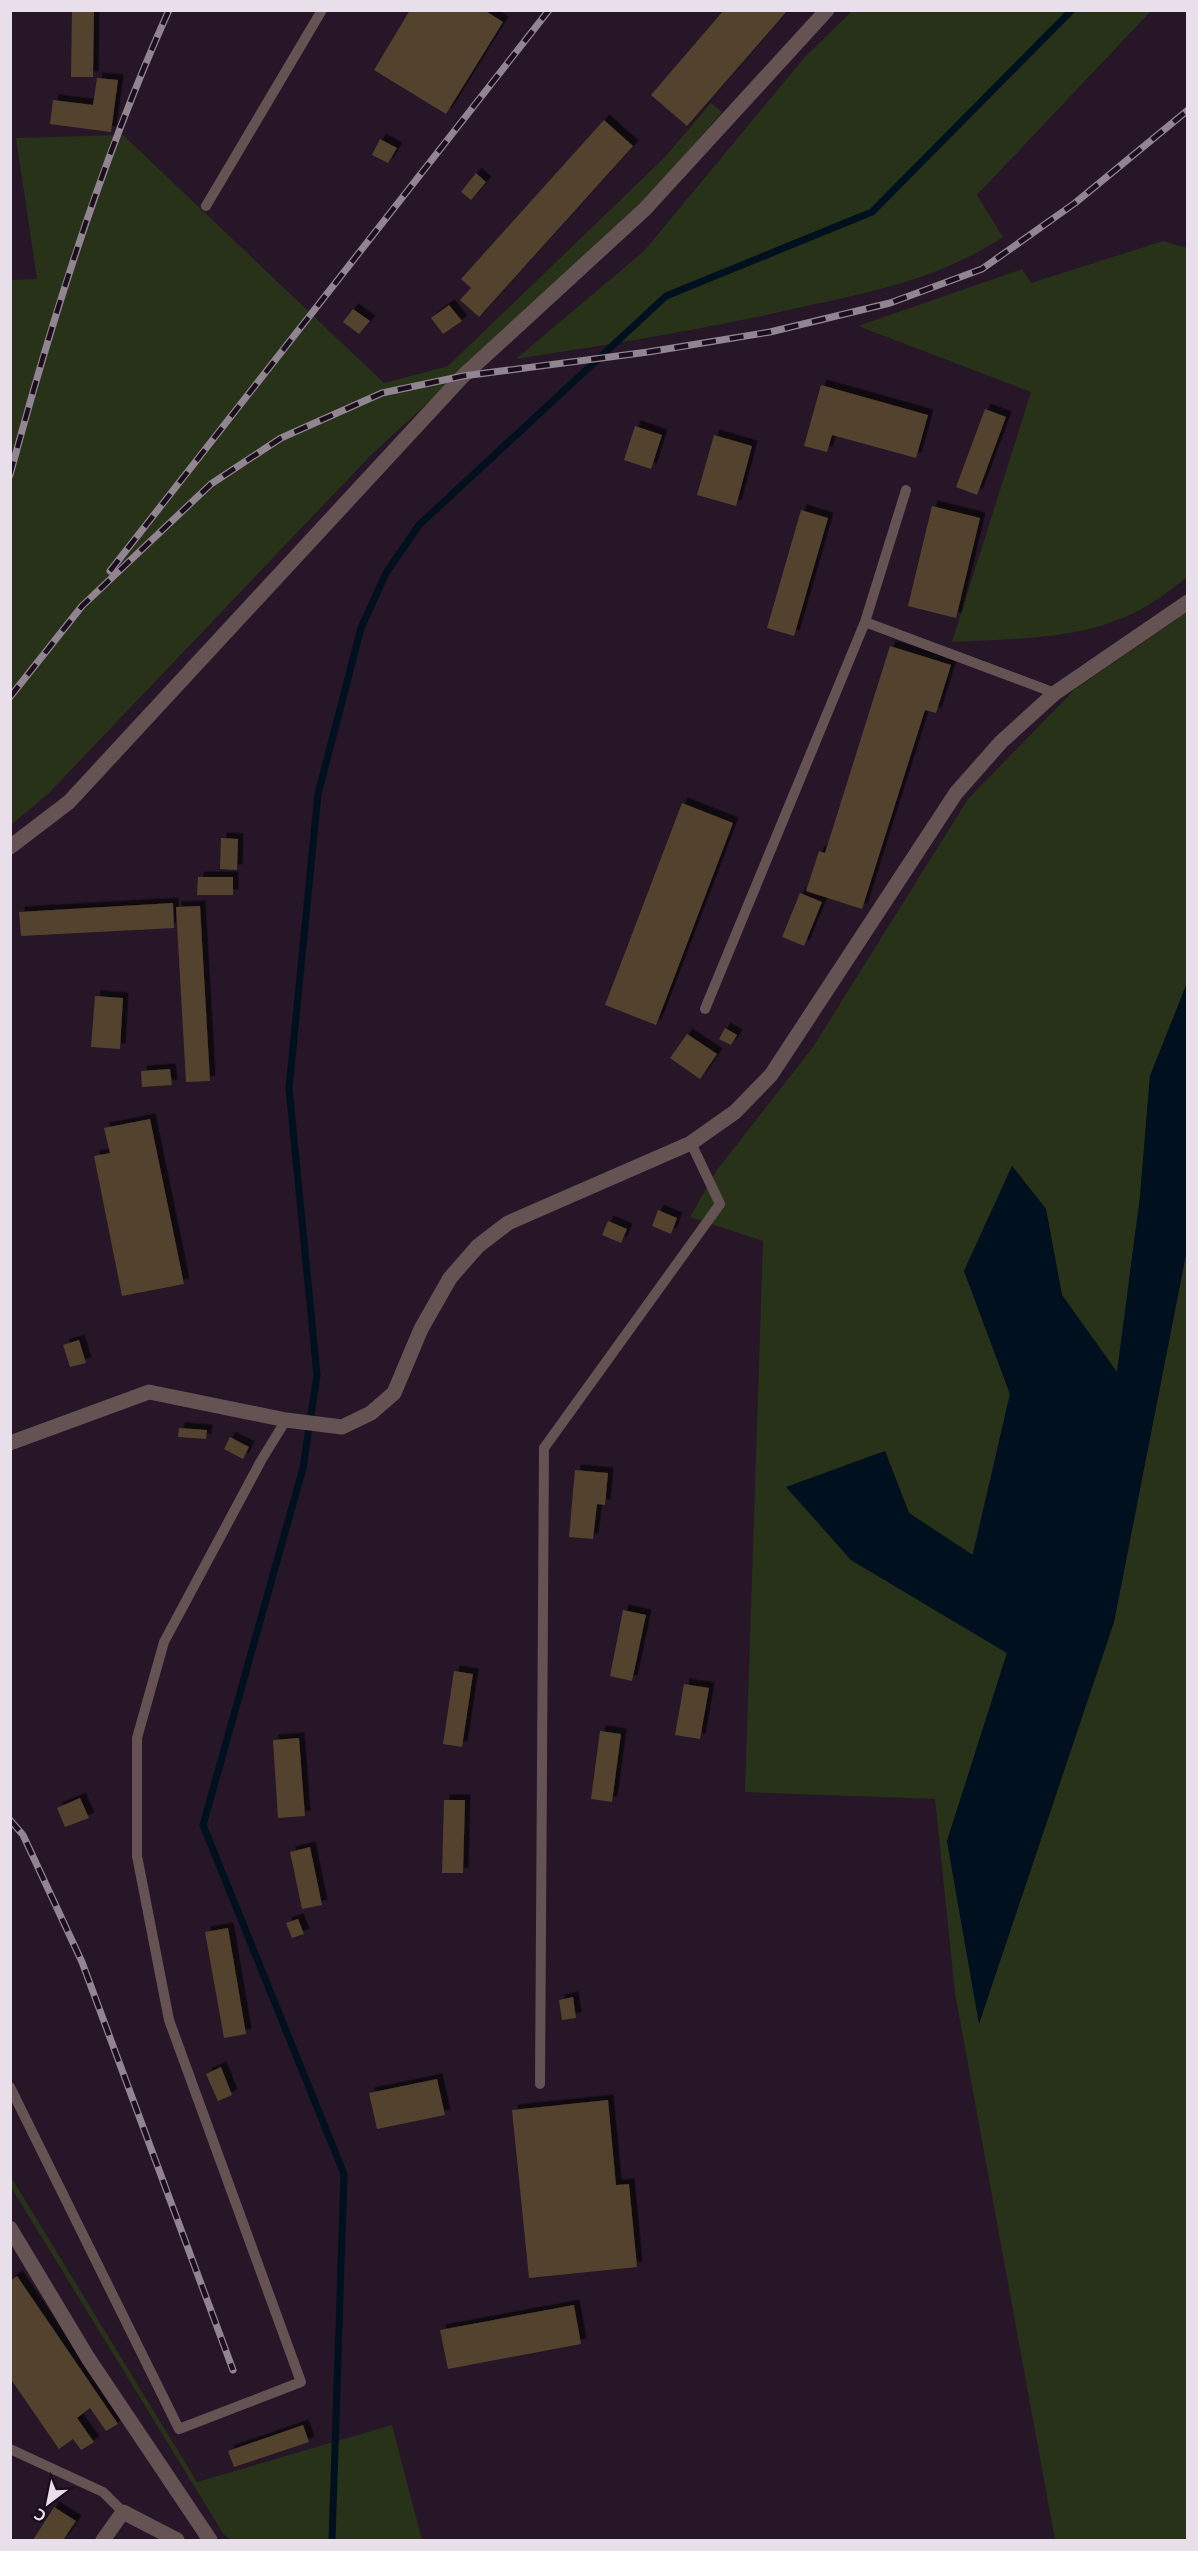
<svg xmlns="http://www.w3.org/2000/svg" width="1198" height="2551" viewBox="0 0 1198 2551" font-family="Ubuntu,sans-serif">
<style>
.green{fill:#273219}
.water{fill:#00101e}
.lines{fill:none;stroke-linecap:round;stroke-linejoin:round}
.stream{stroke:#00101e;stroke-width:7}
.building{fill:#52422e;filter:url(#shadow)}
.service{stroke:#645352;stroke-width:10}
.minor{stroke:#645352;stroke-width:15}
.rail-casing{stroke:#918592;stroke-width:7}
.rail{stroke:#1c0d1e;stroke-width:4.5;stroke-dasharray:14;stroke-linecap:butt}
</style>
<defs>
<filter id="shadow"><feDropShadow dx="5.5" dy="-5.5" stdDeviation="0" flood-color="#0009"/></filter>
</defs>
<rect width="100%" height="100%" fill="#261627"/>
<!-- green -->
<path class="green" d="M852 11H1151L977 195 1003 237C941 278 873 292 802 307 708 329 612 344 516 359L644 251 804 58Z
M711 103 722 112 639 208 371 455 49 793 11 825 10 280 37 279 16 138 123 135 384 383 448 366 664 158Z
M1163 241 1187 248V577C1168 592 1148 608 1125 617 1073 640 1008 639 952 642L1031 392 858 326 1022 269 1031 283Z
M1187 612V983L1150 1076 1140 1197 1117 1373 1062 1295 1046 1209 1012 1166 964 1271 1010 1394 972 1556 909 1513 885 1451 787 1487 851 1560 1007 1653 947 1841 979 2023 1114 1622 1187 1249V2540H1055L955 1993 935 1799 745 1792 763 1241 690 1217 717 1170 813 1047 968 799 1074 690Z
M11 2177 197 2482 392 2425 422 2540H231L224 2535 11 2187Z"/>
<!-- water -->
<path class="water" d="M1187 983V1249L1114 1622 979 2024 947 1841 1007 1653 851 1560 786 1487 885 1451 909 1513 973 1555 1010 1394 964 1271 1012 1166 1046 1209 1062 1295 1117 1372 1140 1197 1150 1076Z"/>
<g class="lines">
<!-- stream -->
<path class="stream" d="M332 2540 344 2174 203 1825 303 1468 317 1375 289 1088 318 794 361 628 386 573 419 525 666 296 872 212 1072 10"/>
</g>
<!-- building -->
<path class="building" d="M72 10H94L93 77H71Z
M410 10H484L503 22 446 114 374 70Z
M724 10H788L687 126 651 95Z
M97 78 118 80 111 132 50 124 53 100 93 105Z
M604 120 633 146 479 317 460 300 471 288 461 279Z
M380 139 397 148 388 163 372 155Z
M476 173 486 182 471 200 461 192Z
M449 305 462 321 443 334 431 318Z
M353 309 370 321 359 334 343 322Z
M821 385 928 415 916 458 832 435 827 452 804 446Z
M985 409 1006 417 977 495 956 487Z
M635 426 662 435 651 469 624 460Z
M714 435 752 446 736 506 697 495Z
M932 506 980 518 956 618 908 606Z
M801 510 828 518 794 636 767 628Z
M890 646 951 665 936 713 925 710 862 909 806 891 819 851 825 853Z
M682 803 733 823 656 1025 605 1005Z
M221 838 238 839 237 870 220 869Z
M198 877H233V895H197Z
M800 893 822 902 804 946 782 937Z
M173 903 174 928 21 936 19 912Z
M200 906 210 1081 186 1082 176 907Z
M95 996 123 998 120 1049 91 1047Z
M725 1028 737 1035 731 1045 719 1039Z
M687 1034 717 1054 700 1079 670 1058Z
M170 1069 172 1085 142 1087 141 1071Z
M150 1119 184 1284 122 1296 94 1156 110 1153 104 1128Z
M658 1210 677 1218 671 1234 652 1226Z
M608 1221 627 1229 621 1243 602 1235Z
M79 1340 86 1363 70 1367 63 1345Z
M179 1428 207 1430 206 1439 178 1437Z
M230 1437 249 1447 243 1459 224 1449Z
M575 1470 608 1473 605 1505 597 1504 593 1539 569 1537Z
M623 1610 646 1615 632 1681 610 1676Z
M454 1671 473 1674 462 1747 443 1744Z
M684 1684 709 1688 700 1739 675 1735Z
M600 1731 621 1734 612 1802 591 1799Z
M299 1738 305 1816 278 1818 273 1740Z
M80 1798 89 1818 65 1827 57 1808Z
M444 1800H465L463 1873H442Z
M310 1847 322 1905 302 1909 290 1852Z
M298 1919 304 1934 292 1938 286 1923Z
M228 1928 246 2034 224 2038 205 1932Z
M573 1997 576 2018 562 2020 559 2000Z
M221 2067 232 2095 218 2101 206 2074Z
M437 2079 445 2115 377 2129 369 2093Z
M608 2100 616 2185 629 2184 637 2267 529 2278 512 2110Z
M17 2276 118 2424 106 2431 90 2408 77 2418 94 2442 81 2450 73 2439 59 2449 10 2378V2281Z
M574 2305 581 2344 448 2369 440 2330Z
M303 2425 309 2442 234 2467 228 2451Z
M54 2507 76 2521 63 2540H33Z"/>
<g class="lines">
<!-- service -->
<path class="service" d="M206 206 322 10
M865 622 906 490
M705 1009 865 622 1055 693
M540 2084 544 1448 720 1204 691 1143
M10 2087 179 2429 301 2382 169 2020 137 1856V1738L164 1642 262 1459 286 1420
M10 2449 103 2492 123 2512"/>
<!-- minor -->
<path class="minor" d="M10 847 69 802 463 376 645 209 827 10
M10 1443 149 1392 286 1420 342 1427 371 1413 394 1393 421 1329 450 1278 478 1246 508 1223 691 1143 735 1112 771 1075 956 793 1001 742 1055 693 1188 602
M10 2228 88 2358 210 2540
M103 2540 123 2512 177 2540"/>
<!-- rail casing -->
<g class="rail-casing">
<path id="rail" d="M10 475C52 318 102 159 169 10
M110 571 549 10
M10 697 82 606 211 484 281 438 382 393 463 376 648 352 770 332 890 303 982 269 1075 203 1188 110
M10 1820 23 1835 82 1962 233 2370"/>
</g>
<!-- rail -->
<use href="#rail" class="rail"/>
</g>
<!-- border -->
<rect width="1198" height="2551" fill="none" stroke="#e9dfea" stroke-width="24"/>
<!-- north arrow -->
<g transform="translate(48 2503) rotate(212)" stroke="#1c0d1e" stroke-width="4.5" paint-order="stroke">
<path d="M0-4.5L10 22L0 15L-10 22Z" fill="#e9dfea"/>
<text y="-9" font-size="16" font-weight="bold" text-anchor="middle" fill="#e9dfea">С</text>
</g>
</svg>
